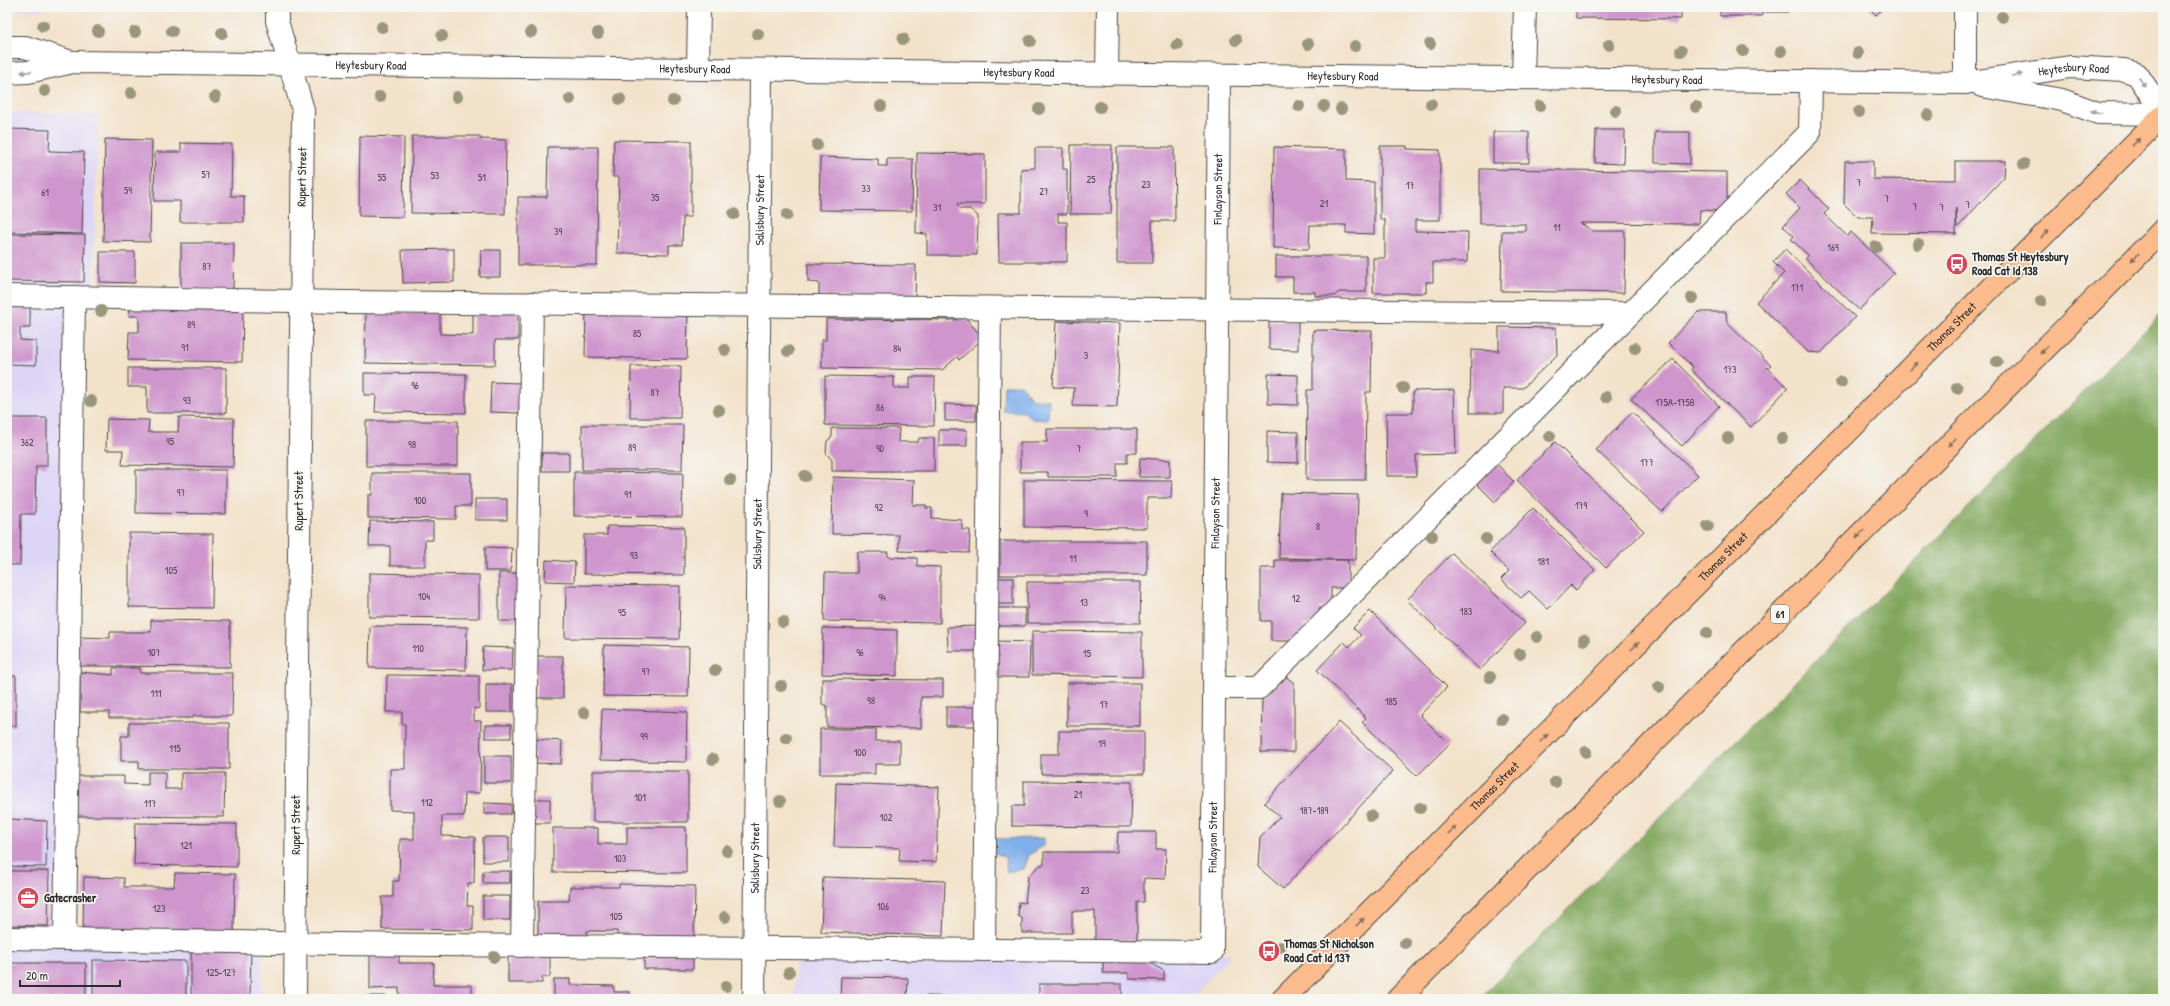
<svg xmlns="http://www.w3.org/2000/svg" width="2170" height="1006" viewBox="0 0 2170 1006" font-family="'Patrick Hand',sans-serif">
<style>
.built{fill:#ddd5f6}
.forest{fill:#81a65c;stroke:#566844}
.water{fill:#80b0eb;stroke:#566e8b}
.building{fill:#cf95cd}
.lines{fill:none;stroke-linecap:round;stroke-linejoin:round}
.minor-casing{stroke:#494643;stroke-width:24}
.major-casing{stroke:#494643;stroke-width:24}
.minor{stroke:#fff;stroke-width:22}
.major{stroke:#fbbb8c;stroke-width:22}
.tree{fill:#99967c}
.oneway{fill:#a0a0a0}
.oneway2{fill:#896c57}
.labels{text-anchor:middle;stroke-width:3.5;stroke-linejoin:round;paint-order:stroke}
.number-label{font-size:10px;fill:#544654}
.shield{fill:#f6f6f2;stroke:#686867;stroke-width:1}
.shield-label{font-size:11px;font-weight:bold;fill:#2b2b2b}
.street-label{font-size:12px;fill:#2b2b2b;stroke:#f6f6f2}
.poi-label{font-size:12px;font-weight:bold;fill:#2b2b2b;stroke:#f6f6f2;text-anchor:start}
</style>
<rect width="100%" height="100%" fill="#f6f6f2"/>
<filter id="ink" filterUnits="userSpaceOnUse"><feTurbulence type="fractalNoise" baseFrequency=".025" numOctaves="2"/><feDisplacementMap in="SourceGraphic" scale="8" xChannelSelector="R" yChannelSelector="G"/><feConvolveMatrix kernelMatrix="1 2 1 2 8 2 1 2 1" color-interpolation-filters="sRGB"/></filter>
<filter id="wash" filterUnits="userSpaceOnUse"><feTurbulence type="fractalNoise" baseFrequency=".012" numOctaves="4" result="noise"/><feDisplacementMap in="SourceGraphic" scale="16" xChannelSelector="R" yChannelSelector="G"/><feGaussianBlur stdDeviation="0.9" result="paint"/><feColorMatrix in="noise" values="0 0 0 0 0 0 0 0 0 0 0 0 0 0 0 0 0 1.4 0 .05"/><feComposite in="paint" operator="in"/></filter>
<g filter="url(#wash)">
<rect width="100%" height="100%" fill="#f3e2ca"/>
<!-- built -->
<path class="built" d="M7 7H43V10H7Z
M7 112 98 115 93 296H69L63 934 262 936 261 999H7Z
M796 952 1232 954 1190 999H795Z"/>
<!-- forest -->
<path class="forest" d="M2163 312V999H1479Z"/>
<!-- water -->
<path class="water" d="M1004 385H1021L1032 399 1049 400 1048 420 1032 419 1024 412 1003 411Z
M1044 838V845L1029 855 1024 869 1007 872 1005 857 995 853 994 839Z"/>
<g id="blocks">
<!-- building -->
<path class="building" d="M1576 7H1681V19L1576 18Z
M1720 7H1762V16H1720Z
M1765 7H1788V12H1765Z
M1868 7H1884L1876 15Z
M7 129 50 130 49 151 84 152 82 234 7 232Z
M1596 130H1625L1624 164 1595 163Z
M1493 132H1529V163H1493Z
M1655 132H1690V164L1655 163Z
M360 136 404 137 403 217 359 216Z
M412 136H480V139L506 140 505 214 411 213Z
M105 139 152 140 150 242 103 241Z
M614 140 691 141V217H683L682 245H669V254L617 253 619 177H613Z
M181 143 232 144 231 196H244V222H180V201H154L155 152H181Z
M1071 145H1112L1111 214H1070Z
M1380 146H1407V149L1440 150V220H1415V231L1468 232 1467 262H1433V282H1426V293H1373V258H1385V220H1380Z
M548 147H598L597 265H518V197H547Z
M1117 147H1174L1175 221H1152V263H1117Z
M1274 147 1346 149V181L1374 182V234L1346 233V225H1310L1309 249 1273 248Z
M1035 148H1063V169H1067V214H1058V222H1067V262H999L998 213H1021V169L1035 168Z
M917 153 985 154V204H957L960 209H970L978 216 977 255H927V234L916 233Z
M820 157 878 159V166H887V159H913L912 211 819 210Z
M1845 161H1873V179L1956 180V161H2005L2004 177 1957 228 1956 208V234L1872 233 1873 217H1858L1844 204Z
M1480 169 1727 172V211L1700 210 1699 224 1580 223 1593 231H1625L1624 293 1501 291 1502 231H1526V224H1480Z
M1800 180 1829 209 1824 214 1847 236 1851 232 1894 273 1859 310 1805 258 1808 255 1791 239 1794 236 1783 226 1800 208 1786 194Z
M7 234 85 235 84 282 7 281Z
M181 243H234L233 290 181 289Z
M454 249V282L403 283 402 250Z
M1785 249 1855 317 1821 353 1808 352 1756 302 1784 273 1773 262Z
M481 250H500V277H480Z
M100 252H135V283L100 282Z
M1276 256H1366V292H1339L1334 296H1315V292H1293V277H1276Z
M808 264 916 265 915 298 819 297V283L808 282Z
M7 302H30V328H20V340L36 341V365L7 364Z
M130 305 243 307 242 362 128 360 129 332H139V316H129Z
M473 307 518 308V340H495V365L365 363 366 312 440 313V334L473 335Z
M586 307 688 309 687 359 585 357Z
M1698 312H1726L1727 323 1771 365 1767 368 1788 388 1751 427 1691 370 1693 367 1668 343Z
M961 313 983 338 959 360 957 357 942 370 822 368V340H826V319L956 320Z
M1056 321 1120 323 1117 407 1073 406 1074 388 1053 387Z
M1269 321H1298V350L1269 349Z
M1499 327 1556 328 1557 355 1523 388H1503V413H1470L1471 350 1499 351Z
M1313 330 1372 331 1371 392H1366L1365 480H1306L1307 390H1313Z
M1673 359 1719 406 1682 446 1631 399Z
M631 366H681L680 418H630Z
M128 368H226V413H147V387H128Z
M364 373 466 374V413L375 412 376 395H364Z
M1268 374 1298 375V405L1268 404Z
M825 376 894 377V388H910V377H935L934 426 825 425Z
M491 382 520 383 519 413 490 412Z
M1454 390 1456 454 1416 455V476H1387L1386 413H1413V391Z
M945 404 976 405V421H945Z
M1632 412 1698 475 1662 512 1596 450Z
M179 417 234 418 233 467 122 465 123 450H106L107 419 149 420 148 432H178Z
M7 418H47V466H36L35 514H21L20 565H7Z
M366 421H458V466H366Z
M582 425H683L682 470H582Z
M832 428H899L898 442H918L919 438H934V471H832V460L826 453 827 441 832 437Z
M1047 429H1137V453H1127V463H1117V477H1048V472H1020V442H1047Z
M939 430H967V446H939Z
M1267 431 1298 432V463L1267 462Z
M1555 442 1644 531 1606 568 1517 480Z
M542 453H569V471H542Z
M1140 458 1170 460V477H1139Z
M1495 462 1514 482 1495 502 1475 482Z
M136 470H226V514L136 513Z
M574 472 683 473 682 517 574 516Z
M372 473H471V506H456V519L368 518V495H372Z
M833 477 914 480 913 505H926V508H932V518L962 520V530H970L969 553 899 551V535L832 534Z
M1024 480 1172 481 1171 498H1147V528L1024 527Z
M1281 493 1358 495 1356 560 1279 558Z
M475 499H507V520H475Z
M1533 508 1595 570 1576 590 1571 585 1548 609 1529 591 1521 598 1501 579 1509 571 1490 552Z
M370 521 433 522V540H425V566H390V546H369Z
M607 526 684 527V575L584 574V535H607Z
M129 533 213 534 212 608 129 607Z
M1000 541H1147V575H1000Z
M485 547 512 548 511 571H485Z
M857 552H888V557L917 558V566L940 567V623L824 621 825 573H857Z
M1452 553 1525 623 1480 670 1407 600Z
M546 560 575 562 574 582 545 581Z
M1275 560H1348V588H1331V608H1319V619L1312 625H1304V641H1271V621H1261V568H1275Z
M369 573 479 575V618L369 617Z
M499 573H521L520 621H499Z
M993 578H1013V604H993Z
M1027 582H1141L1140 623H1027Z
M566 585 680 586 679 639 565 638Z
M997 608H1025V626H997Z
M1370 611 1447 687 1420 715 1449 744 1417 776 1362 722 1366 718 1317 670 1344 642 1349 647 1361 635 1353 628Z
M151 620 230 621V667L78 666V637L110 638V632H151Z
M370 626 467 627 466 670 369 668Z
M977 626V651H948L947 627Z
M823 628 897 630V676L822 674Z
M1032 631 1142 632V677L1032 675Z
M998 641 1030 642 1029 677H998Z
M604 645 689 647 688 697 603 696Z
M483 647 513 648 512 670H482Z
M536 656H563V698H536Z
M113 668H140V673H233L232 716H193V718H109V712H80V672L113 675Z
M7 675 16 676V726H7Z
M387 675 479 676V709L474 708V721H481L480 793H465L464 816H442V836L475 837 474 883H468L467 906H473V930L382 929V897H393V881H399L400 839H414V811L390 810V769H405V724H402V712H386Z
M1284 675 1294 683V752H1261L1262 698Z
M822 679 943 680V697H921V728L827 727V706L822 704Z
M1067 683H1140V726H1067Z
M486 684H512V712H486Z
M946 707H978V726H946Z
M602 709 687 712 686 762 600 760Z
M1339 722 1393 771 1283 889 1258 867 1260 837 1280 817 1264 803Z
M129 723H229V769H139V761H121V736H129Z
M485 725H511V738H485Z
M820 729H876V741H900V764H875V774H820Z
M1059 731H1144V774H1041V754H1059Z
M534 739 562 741 561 764 534 763Z
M484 756H511V783H484Z
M593 771H688V822H593Z
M148 772H165V789H181V773H225L224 817 76 816 77 776H124V784L148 785Z
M1024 781 1132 782 1131 827 1012 826V806H1024Z
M836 783 939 787 936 862 899 861 900 848 834 847Z
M534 799H550V823H533Z
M484 803 511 804V814H484Z
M9 819 47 821 46 867 8 866Z
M135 823 237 824V867L134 865Z
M627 827H686V873L553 872V828H598V844H627Z
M1118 832H1156V849H1166L1165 879 1144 878V902H1137V940H1095V911H1072V933H1022V918L1018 916 1019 902 1025 903 1028 876 1040 865H1044V852H1117Z
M483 837H509V862H483Z
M7 871H49L48 926 7 925Z
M483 871H510V883H483Z
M175 873 235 874 234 931 83 928 84 877 124 878V887H174Z
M823 877 945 881 943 936 821 932Z
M619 884 695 886 694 938 617 937V931H587V937L538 936V901H569L570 887H619Z
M483 896H510V920H483Z
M191 946H251L250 999H191Z
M370 949H399V963H434L433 985H472V999H399V988L370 989Z
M508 950 550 951V977H542V983H508Z
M644 951H693V969H644Z
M1103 957H1139L1164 971V980L1129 979V973H1103Z
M93 960 186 961V999H93Z
M7 963H86V999H7Z
M841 977 908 978 907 999H840Z
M554 979H570V985L614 986V992H630V999H554Z
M1039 984H1122V999H1039Z
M357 996H387V999H357Z
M924 996 985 997V999H924Z"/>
</g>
</g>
<g filter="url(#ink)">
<use href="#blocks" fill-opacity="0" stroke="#494643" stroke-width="1"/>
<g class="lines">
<!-- minor casing -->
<g class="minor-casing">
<g id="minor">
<path d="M277 7V21L303 110 295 999"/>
<path d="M1965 7V83"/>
<path d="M7 47H25L71 62"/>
<path d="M698 69 699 7"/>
<path id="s1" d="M7 73 28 72 73 62 1965 83 2070 67 2124 70 2137 74 2163 113"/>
<path d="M1107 74 1108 7"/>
<path d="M1523 78 1525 7"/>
<path d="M1982 86 2062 100 2098 113 2163 114"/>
<path d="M7 296 345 302 1630 313"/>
<path d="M1214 688H1259L1810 132 1811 81"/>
<path id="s2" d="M7 938 337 944 1212 952 1219 75"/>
<path d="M65 939 74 297"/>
<path d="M522 946 532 303"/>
<path d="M984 950 990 308"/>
<path id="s3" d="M754 999 761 70"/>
</g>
</g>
<!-- major casing -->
<g class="major-casing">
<g id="major">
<path id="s4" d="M1283 999 2163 115"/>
<path d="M1398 999 2163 230"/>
</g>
</g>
<!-- minor -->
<use href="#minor" class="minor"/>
<!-- major -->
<use href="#major" class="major"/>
</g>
<!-- trees -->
<g class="tree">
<circle cx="2002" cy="17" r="6"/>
<circle cx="43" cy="26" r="6"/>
<circle cx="382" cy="27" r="6"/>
<circle cx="98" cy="31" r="6"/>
<circle cx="172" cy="31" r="6"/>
<circle cx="135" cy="32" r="6"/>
<circle cx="531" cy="32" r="6"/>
<circle cx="222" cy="33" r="6"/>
<circle cx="598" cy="33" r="6"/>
<circle cx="758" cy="34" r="6"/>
<circle cx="442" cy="36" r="6"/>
<circle cx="903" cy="39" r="6"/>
<circle cx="1236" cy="40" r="6"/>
<circle cx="1030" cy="41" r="6"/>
<circle cx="1308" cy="44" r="6"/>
<circle cx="1430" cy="44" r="6"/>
<circle cx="1177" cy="45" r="6"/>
<circle cx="1609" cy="45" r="6"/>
<circle cx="1355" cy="46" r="6"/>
<circle cx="1681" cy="51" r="6"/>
<circle cx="1743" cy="51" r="6"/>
<circle cx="1781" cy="51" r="6"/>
<circle cx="1858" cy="53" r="6"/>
<circle cx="45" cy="91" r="6"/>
<circle cx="131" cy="93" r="6"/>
<circle cx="215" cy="97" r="6"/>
<circle cx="380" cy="97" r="6"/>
<circle cx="457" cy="97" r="6"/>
<circle cx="570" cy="99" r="6"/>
<circle cx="620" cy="99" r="6"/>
<circle cx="673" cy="101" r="6"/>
<circle cx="1431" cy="104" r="6"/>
<circle cx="881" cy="106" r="6"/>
<circle cx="1299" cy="106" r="6"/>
<circle cx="1324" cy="106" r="6"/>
<circle cx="1540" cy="106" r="6"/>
<circle cx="1100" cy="107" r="6"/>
<circle cx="1696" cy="107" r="6"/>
<circle cx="1039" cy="109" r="6"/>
<circle cx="1341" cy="109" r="6"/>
<circle cx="1616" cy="111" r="6"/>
<circle cx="1859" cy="112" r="6"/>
<circle cx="1928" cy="115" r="6"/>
<circle cx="817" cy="145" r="6"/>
<circle cx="2024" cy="164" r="6"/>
<circle cx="734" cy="214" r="6"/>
<circle cx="787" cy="215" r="6"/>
<circle cx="1918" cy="244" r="6"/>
<circle cx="1876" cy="247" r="6"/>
<circle cx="1692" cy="298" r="6"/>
<circle cx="2041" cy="301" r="6"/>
<circle cx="101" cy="311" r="6"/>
<circle cx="1635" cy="348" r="6"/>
<circle cx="725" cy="350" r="6"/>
<circle cx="788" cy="351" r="6"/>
<circle cx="1997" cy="362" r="6"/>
<circle cx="1841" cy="382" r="6"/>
<circle cx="1403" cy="388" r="6"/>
<circle cx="1957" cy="388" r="6"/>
<circle cx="1606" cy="397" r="6"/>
<circle cx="91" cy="401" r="6"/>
<circle cx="719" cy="410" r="6"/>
<circle cx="1550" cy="436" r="6"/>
<circle cx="1728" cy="438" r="6"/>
<circle cx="1782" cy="438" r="6"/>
<circle cx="805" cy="476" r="6"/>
<circle cx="730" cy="480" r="6"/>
<circle cx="1708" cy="526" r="6"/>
<circle cx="1432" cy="536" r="6"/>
<circle cx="1486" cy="539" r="6"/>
<circle cx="783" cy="622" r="6"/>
<circle cx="1707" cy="633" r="6"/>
<circle cx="1537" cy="637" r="6"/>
<circle cx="1584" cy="640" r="6"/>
<circle cx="1520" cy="654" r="6"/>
<circle cx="715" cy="670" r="6"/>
<circle cx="1490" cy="677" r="6"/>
<circle cx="781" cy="686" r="6"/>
<circle cx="1659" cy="687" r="6"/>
<circle cx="584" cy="713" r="6"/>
<circle cx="1502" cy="719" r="6"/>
<circle cx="786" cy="738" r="6"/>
<circle cx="1586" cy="752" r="6"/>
<circle cx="713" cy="759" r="6"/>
<circle cx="1555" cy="782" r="6"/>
<circle cx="780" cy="801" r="6"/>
<circle cx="1420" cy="808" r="6"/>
<circle cx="1371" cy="816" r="6"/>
<circle cx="727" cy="851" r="6"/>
<circle cx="725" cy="917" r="6"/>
<circle cx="1405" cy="943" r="6"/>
<circle cx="1280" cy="947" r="6"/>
<circle cx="494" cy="957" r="6"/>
<circle cx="789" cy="972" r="6"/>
<circle cx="726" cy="986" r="6"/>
</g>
<!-- one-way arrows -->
<defs><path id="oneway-solid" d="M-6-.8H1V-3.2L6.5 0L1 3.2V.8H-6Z"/></defs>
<g class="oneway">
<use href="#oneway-solid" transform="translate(26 72) rotate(175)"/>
<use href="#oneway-solid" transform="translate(2017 75) rotate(-9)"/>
<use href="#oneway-solid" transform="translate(2142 82) rotate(56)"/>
<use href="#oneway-solid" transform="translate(2096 112) rotate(-167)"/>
</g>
<g class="oneway2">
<use href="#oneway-solid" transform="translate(2136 142) rotate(-45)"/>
<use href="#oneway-solid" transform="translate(2045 234) rotate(-45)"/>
<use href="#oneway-solid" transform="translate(2135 257) rotate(135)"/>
<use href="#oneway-solid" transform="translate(2044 350) rotate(135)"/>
<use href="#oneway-solid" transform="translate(1914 366) rotate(-45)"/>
<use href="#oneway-solid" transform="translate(1952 442) rotate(135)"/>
<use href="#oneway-solid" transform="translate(1860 534) rotate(135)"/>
<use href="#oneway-solid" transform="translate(1635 646) rotate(-45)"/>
<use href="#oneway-solid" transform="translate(1544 738) rotate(-45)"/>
<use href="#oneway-solid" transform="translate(1452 830) rotate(-45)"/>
<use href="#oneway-solid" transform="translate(1360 922) rotate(-45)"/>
</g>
</g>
<!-- icons -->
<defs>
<g id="bus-disc" transform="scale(1.15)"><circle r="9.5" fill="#d1495b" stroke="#f6f6f2"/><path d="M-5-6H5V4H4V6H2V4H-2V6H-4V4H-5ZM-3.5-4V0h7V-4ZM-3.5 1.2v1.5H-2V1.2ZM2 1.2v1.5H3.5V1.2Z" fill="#fff"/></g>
<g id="office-disc" transform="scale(1.15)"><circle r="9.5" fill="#d1495b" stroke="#f6f6f2"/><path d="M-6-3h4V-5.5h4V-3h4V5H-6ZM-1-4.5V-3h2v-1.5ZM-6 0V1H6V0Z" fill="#fff"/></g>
</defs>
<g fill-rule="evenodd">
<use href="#bus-disc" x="1957" y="264"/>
<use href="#office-disc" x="28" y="898"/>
<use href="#bus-disc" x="1269" y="951"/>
</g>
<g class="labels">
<!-- number labels -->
<g class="number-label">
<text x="206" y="178">57</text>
<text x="435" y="179">53</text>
<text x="382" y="181">55</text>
<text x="482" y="181">51</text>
<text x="1091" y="183">25</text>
<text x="1859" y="186">7</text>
<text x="1146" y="188">23</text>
<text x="1410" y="189">17</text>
<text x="866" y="192">33</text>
<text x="128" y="194">59</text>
<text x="1044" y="195">27</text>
<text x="45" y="196">61</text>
<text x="655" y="201">35</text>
<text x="1887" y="202">7</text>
<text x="1324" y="207">21</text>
<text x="1968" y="208">7</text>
<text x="1915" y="210">7</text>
<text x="937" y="211">31</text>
<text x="1942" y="211">7</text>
<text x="1557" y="231">11</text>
<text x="558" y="235">39</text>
<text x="1833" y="251">169</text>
<text x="207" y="270">87</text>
<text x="1797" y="291">171</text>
<text x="191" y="328">89</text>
<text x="637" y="337">85</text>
<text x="185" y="351">91</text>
<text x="897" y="352">84</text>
<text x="1086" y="359">3</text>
<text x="1730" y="373">173</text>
<text x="415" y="389">96</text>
<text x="655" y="396">87</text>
<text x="187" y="404">93</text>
<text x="1675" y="406">175A-175B</text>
<text x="880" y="411">86</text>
<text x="170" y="445">95</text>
<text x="27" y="446">362</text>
<text x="412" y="448">98</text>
<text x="632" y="451">89</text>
<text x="880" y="452">90</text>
<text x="1079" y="452">7</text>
<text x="1647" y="466">177</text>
<text x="181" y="496">97</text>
<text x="628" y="498">91</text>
<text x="420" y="504">100</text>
<text x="1581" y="509">179</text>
<text x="879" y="511">92</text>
<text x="1086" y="517">9</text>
<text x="1318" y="530">8</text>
<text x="634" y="559">93</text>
<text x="1073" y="562">11</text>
<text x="1543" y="565">181</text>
<text x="171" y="574">105</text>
<text x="424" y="600">104</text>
<text x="882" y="601">94</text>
<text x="1296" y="602">12</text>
<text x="1084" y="606">13</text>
<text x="1466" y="615">183</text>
<text x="622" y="616">95</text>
<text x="418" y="652">110</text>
<text x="154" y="656">107</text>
<text x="860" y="656">96</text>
<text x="1087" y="657">15</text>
<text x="646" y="675">97</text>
<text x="156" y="697">111</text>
<text x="871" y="704">98</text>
<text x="1391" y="705">185</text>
<text x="1104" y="708">17</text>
<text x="644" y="740">99</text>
<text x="1102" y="747">19</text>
<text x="175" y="752">115</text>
<text x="860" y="756">100</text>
<text x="1078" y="798">21</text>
<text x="640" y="801">101</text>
<text x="427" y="806">112</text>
<text x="150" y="807">117</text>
<text x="1314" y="814">187-189</text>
<text x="886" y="821">102</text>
<text x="186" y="849">121</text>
<text x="620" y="862">103</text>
<text x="1085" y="894">23</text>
<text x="883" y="910">106</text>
<text x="159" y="912">123</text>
<text x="616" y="920">105</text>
<text x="221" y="976">125-127</text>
</g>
<!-- shield labels -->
<rect class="shield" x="1771" y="605" width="18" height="18" rx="3"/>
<g class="shield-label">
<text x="1780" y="618">61</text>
</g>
<!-- street labels -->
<g class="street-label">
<text dy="4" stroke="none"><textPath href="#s1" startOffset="365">Heytesbury Road</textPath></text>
<text dy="4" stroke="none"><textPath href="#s1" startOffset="689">Heytesbury Road</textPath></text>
<text dy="4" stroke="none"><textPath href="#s1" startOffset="2069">Heytesbury Road</textPath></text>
<text dy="4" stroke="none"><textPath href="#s1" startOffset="1013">Heytesbury Road</textPath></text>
<text dy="4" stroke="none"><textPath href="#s1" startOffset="1337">Heytesbury Road</textPath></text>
<text dy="4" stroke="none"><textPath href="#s1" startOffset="1661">Heytesbury Road</textPath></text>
<text transform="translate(302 177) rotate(-89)" y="4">Rupert Street</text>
<text dy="4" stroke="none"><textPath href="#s2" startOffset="1968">Finlayson Street</textPath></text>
<text dy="4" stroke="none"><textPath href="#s3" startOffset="789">Salisbury Street</textPath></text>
<text dy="4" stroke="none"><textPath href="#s4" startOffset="948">Thomas Street</textPath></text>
<text transform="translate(299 501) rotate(-90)" y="4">Rupert Street</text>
<text dy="4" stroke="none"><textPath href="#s2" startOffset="1644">Finlayson Street</textPath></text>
<text dy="4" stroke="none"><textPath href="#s3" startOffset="465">Salisbury Street</textPath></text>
<text dy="4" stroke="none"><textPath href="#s4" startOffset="624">Thomas Street</textPath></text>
<text dy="4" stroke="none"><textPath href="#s4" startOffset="300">Thomas Street</textPath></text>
<text transform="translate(296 825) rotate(-90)" y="4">Rupert Street</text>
<text dy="4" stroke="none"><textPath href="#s2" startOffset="1320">Finlayson Street</textPath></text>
<text dy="4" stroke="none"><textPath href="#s3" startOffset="141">Salisbury Street</textPath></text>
</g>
<!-- poi labels -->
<g class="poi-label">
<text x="1972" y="261">Thomas St Heytesbury<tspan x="1972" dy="14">Road Cat Id 138</tspan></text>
<text x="44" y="902">Gatecrasher</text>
<text x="1284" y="948">Thomas St Nicholson<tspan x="1284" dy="14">Road Cat Id 137</tspan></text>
</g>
</g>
<!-- margin -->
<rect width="2170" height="1006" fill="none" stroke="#f6f6f2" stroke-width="24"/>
<!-- scale -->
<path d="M20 980v6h100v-6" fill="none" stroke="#2b2b2b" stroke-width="2"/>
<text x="26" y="980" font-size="12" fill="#2b2b2b" stroke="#f6f6f2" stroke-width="3" paint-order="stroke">20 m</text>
</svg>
